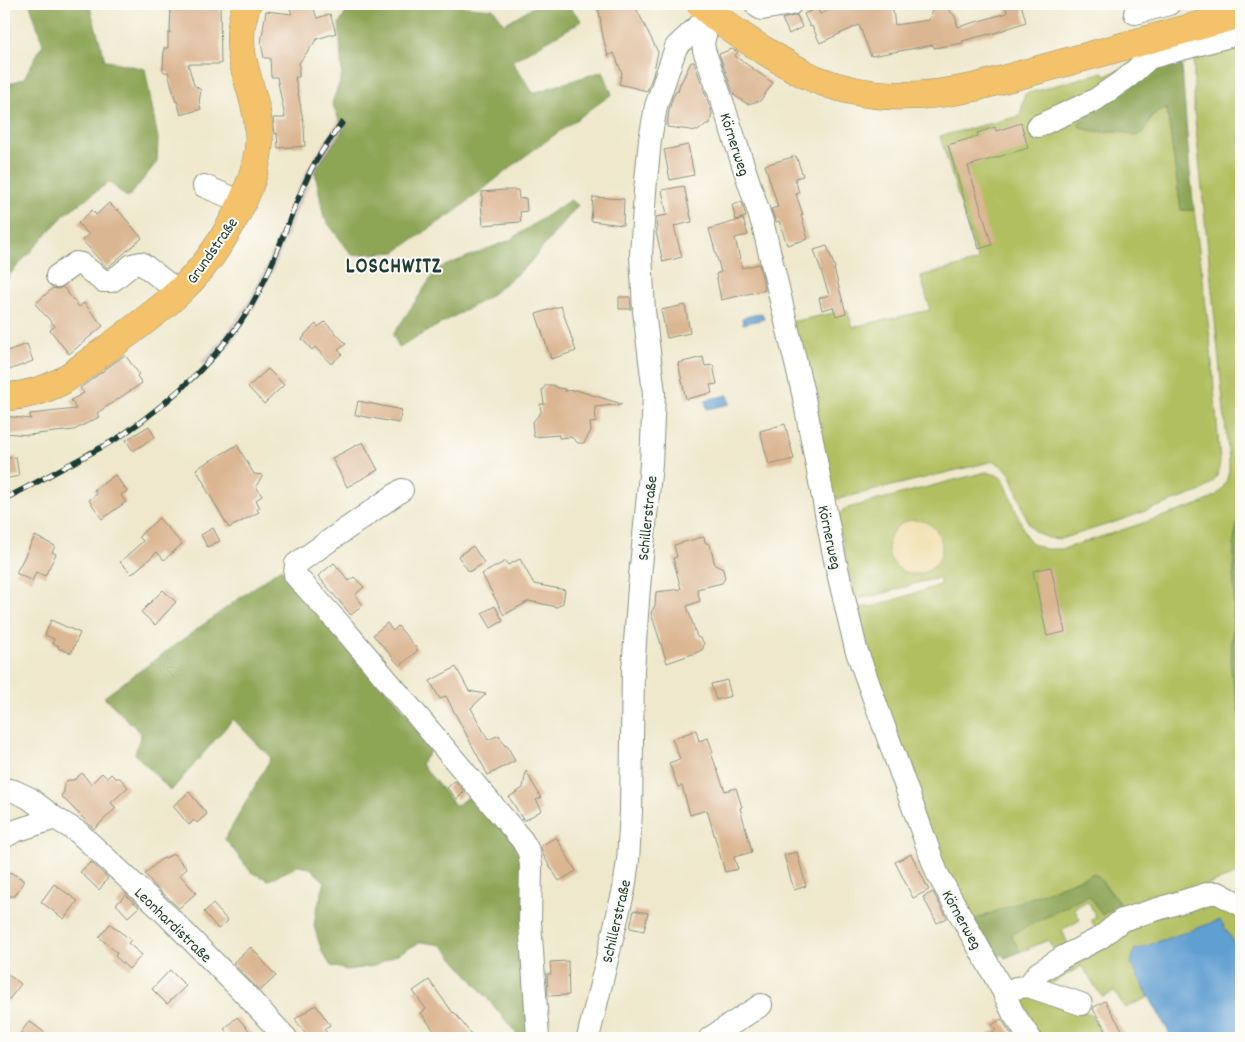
<svg xmlns="http://www.w3.org/2000/svg" width="1245" height="1042" viewBox="0 0 1245 1042" font-family="Dekko,sans-serif">
<style>
.industrial{fill:#cfc0ba}
.green{fill:#b2bf61;stroke:#687e4a}
.forest{fill:#8da657;stroke:#567246}
.sand{fill:#eeda9e;stroke:#868c69}
.water{fill:#609fd2;stroke:#406e83}
.building{fill:#dbb692}
.lines{fill:none;stroke-linecap:round;stroke-linejoin:round}
.minor-casing{stroke:#879280;stroke-width:24}
.major-casing{stroke:#879280;stroke-width:29}
.minor{stroke:#fff;stroke-width:22}
.major{stroke:#f3c26a;stroke-width:28}
.rail-casing{stroke:#1f3d34;stroke-width:5.5}
.rail{stroke:#fdfcf7;stroke-width:4;stroke-dasharray:11;stroke-linecap:butt}
.labels{text-anchor:middle;stroke-width:4;stroke-linejoin:round;paint-order:stroke}
.street-label{font-size:16px;fill:#1f3d34;stroke:#fdfcf7}
.district-label{font-size:21px;font-weight:bold;letter-spacing:1px;fill:#1f3d34;stroke:#fdfcf7}
</style>
<rect width="100%" height="100%" fill="#fdfcf7"/>
<filter id="ink" filterUnits="userSpaceOnUse"><feTurbulence type="fractalNoise" baseFrequency=".02" numOctaves="2"/><feDisplacementMap in="SourceGraphic" scale="10" xChannelSelector="R" yChannelSelector="G"/><feConvolveMatrix kernelMatrix="1 2 1 2 8 2 1 2 1" color-interpolation-filters="sRGB"/></filter>
<filter id="wash" filterUnits="userSpaceOnUse"><feTurbulence type="fractalNoise" baseFrequency=".0096" numOctaves="4" result="noise"/><feDisplacementMap in="SourceGraphic" scale="20" xChannelSelector="R" yChannelSelector="G"/><feGaussianBlur stdDeviation="1.12" result="paint"/><feColorMatrix in="noise" values="0 0 0 0 0 0 0 0 0 0 0 0 0 0 0 0 0 1.4 0 .05"/><feComposite in="paint" operator="in"/></filter>
<g filter="url(#wash)">
<rect width="100%" height="100%" fill="#efe8cc"/>
<!-- industrial -->
<path class="industrial" d="M339 120 346 126 315 171 299 206 274 270 254 309 231 343 207 369 201 362 223 338 250 299 267 264 292 202 309 166Z"/>
<!-- green -->
<path class="green" d="M1241 41V506L1234 542V590L1231 669 1241 722V873L1123 914 1096 929 1091 920 1096 917 1088 901 1074 908 1080 920 1062 930 1068 944 1055 952 1048 940 1020 952 1010 935 1090 894 1120 903 1095 873 969 922 941 868 862 645 857 608 875 606 940 585V578C913 582 887 595 860 598L853 593 842 538 833 523 844 509 939 484 986 472 997 475 1004 480 1026 536 1033 544 1045 549H1063L1116 532 1203 503 1218 494 1226 483 1229 471V461L1194 109V60L1196 53Z
M1150 63 1102 132 1120 131 1136 136 1144 131 1153 114 1167 108 1181 210H1194L1210 338 1220 461C1218 478 1215 483 1199 492L1115 522 1061 539 1048 538 1034 531 1028 522 1011 475 1005 468 994 461 838 499 830 494 791 322 847 310 853 327 930 310 921 276 978 261 940 136 1020 116 1025 94 1103 72 1105 75Z
M1206 898 1241 911V950L1240 951 1219 920 1131 964 1149 997 1125 1008 1115 992 1102 997 1082 966 1045 987 1043 983 1072 967 1068 960 1104 938Z
M1033 996 1091 1014 1105 1038H1040L1016 999Z"/>
<!-- forest -->
<path class="forest" d="M30 4H89L105 60 145 69 158 139 157 162 128 198 109 182 65 214 4 281V86L24 78 43 44Z
M359 4H432L494 9 504 24 538 4H567L582 21 512 61 533 93 603 71 612 94 525 156 457 210 395 252 352 255 324 218 315 171 346 126 339 120 332 103 342 76 339 24 350 6Z
M1181 55 1189 162 1194 210H1181L1167 109 1153 114 1144 131 1136 136C1131 134 1125 132 1120 131 1105 130 1092 134 1079 126V123L1106 103 1150 63Z
M570 200 578 205 528 265 487 298 399 347 393 335 437 269 510 240Z
M1241 506V722L1231 669 1234 590V542Z
M281 568 341 634 434 746 421 764 456 806 474 792 523 854 533 1038H520L469 976 442 945 421 942 374 966 347 970 331 966 322 952 314 926 316 912 325 882 310 868 298 866 269 880 251 872 225 839 271 758 233 719 171 791 135 754 141 733 104 697Z
M1095 873 1120 904 1102 915 1089 895 1011 935 1020 952 1005 958 1002 954 994 959 974 920Z"/>
<!-- sand -->
<path class="sand" d="M888 547a27 27 0 1 1 54 0a27 27 0 1 1-54 0Z"/>
<!-- water -->
<path class="water" d="M4 21C13 29 11 38 8 49L4 48Z
M762 313 764 319 743 324 742 318Z
M728 395 730 404 707 409 705 400Z
M1220 920 1241 953V1038H1172L1131 964 1134 950Z"/>
<g id="blocks">
<!-- building -->
<path class="building" d="M171 4H220L221 64H188L194 85 201 90 199 102 201 109 181 115 177 101 176 102 168 72H164L163 70 164 48H168V33H170Z
M288 4H312L317 18 330 14 336 33 317 39 299 63V77H295L304 125 305 146 278 148 277 133 275 134 273 118H285L277 77H271L270 58H264L261 43 266 11 292 14Z
M595 4H634L658 52 653 75 647 91 619 84 622 73 614 53 608 56 603 37 599 12Z
M843 4H892L895 25 929 20 934 4H950L948 10 955 16 958 27 1007 13 1005 4H1021L1026 22 989 35V34L962 41 963 43 934 48 933 45 871 56 859 25 820 43 812 26 810 27 804 14 817 8 820 14Z
M797 15 802 27 789 34 782 19Z
M732 49 738 52 735 56 773 83 760 101 747 104 734 95 719 54Z
M691 62H694L712 113 710 124H706L698 131 667 127 669 110 672 99 676 91 678 92 680 83H681Z
M1021 123 1028 148 968 166 992 245 979 249 948 145 978 136 977 133 995 127 996 131Z
M688 145 694 175 670 180 664 150Z
M796 156 803 176 795 178 799 193 796 194 803 215H801L808 239 787 245 779 221 776 222 771 209 778 207 765 165Z
M684 186 692 222 674 226 682 257 663 262 656 232 657 231 656 217 667 215 662 190Z
M504 190H518L519 199 526 198 527 211 520 212 521 222 483 225 481 202H482V192Z
M593 197 624 199 623 225 591 221Z
M742 202 746 217 736 220 732 205Z
M109 203 116 210 117 209 142 238 107 268 82 240 89 235 78 223 92 210 96 215Z
M743 219 748 235 735 238 742 268 759 264 765 290 721 300 716 274 721 272 709 229Z
M827 246 835 268 834 269 846 313 836 316 833 307 822 310 819 298 829 295 814 250Z
M63 287 79 307 84 303 103 326 69 354 50 330 55 326 35 304 53 288 58 289Z
M619 297H630L631 309H619Z
M685 305 690 333 667 338 661 310Z
M561 306 576 351 551 359 536 314Z
M325 322 346 344 338 350 342 354 331 364 315 347 312 350 302 339 305 336 304 335 316 324 318 327Z
M27 344 33 361 9 370 8 366H4V352Z
M125 355 139 374 137 376 142 383 97 413 99 417 74 430 28 435 4 433V416L31 419 30 414 76 409 71 400 84 393 80 388Z
M703 357 705 366 713 365 717 384 710 385 712 393 686 399 678 363Z
M268 369 284 385 264 404 248 387Z
M546 385H553L558 388 565 389V391L576 390 622 404 595 407 596 422 590 423 591 431 584 443H578L571 437 559 438V435L534 437 532 423 541 412 540 404H544L542 390Z
M358 401 402 410 399 423 355 415Z
M785 424 794 459 769 465 760 431Z
M149 426 155 437 133 451 126 440Z
M363 442 378 470 347 487 332 458Z
M237 445 254 474 263 475 256 486 262 496 256 500 260 508 257 509 259 512 229 528 204 485H205L196 469Z
M16 457 19 476 4 479V459Z
M115 475 127 491 121 495 126 502 102 519 89 500 97 494 94 490Z
M159 518 182 544 164 560 157 552 132 574 120 562 143 541 139 537 141 534Z
M213 528 220 541 207 547 201 535Z
M35 536 55 546 52 552 56 554 45 576 36 572 32 581 16 573Z
M704 537 705 542 710 545 715 565 723 569 725 578 722 583 697 589 700 601 687 606 697 637 701 639 704 643 703 649 698 652 667 663 651 613 655 605 656 592 681 589 673 558 677 557 674 545 699 538Z
M473 546 484 563 469 572 458 556Z
M520 559 534 584 565 590 563 603 557 607 529 601 504 615 482 574 506 561 508 565Z
M334 563 349 581 354 577 364 587 355 595 363 605 351 615 318 576Z
M1051 567 1065 632 1047 636 1033 571Z
M163 590 176 602 155 625 141 612Z
M495 606 503 621 491 628 482 613Z
M51 620 80 633 71 653 58 648 59 646 52 643 54 639 45 635Z
M387 623 393 631 398 626 418 650 400 666 373 635Z
M456 667 469 691 486 694 471 708 488 740 499 735 505 746 507 745 515 761 488 775 451 706 446 696 440 699 430 681Z
M727 680 731 696 716 700 711 684Z
M696 730 699 741 708 738 713 752 711 753 725 791 736 788 742 807 740 808 752 852 734 857 738 869 725 872 707 810 690 815 682 786 678 787 669 763 680 759 672 739Z
M526 771 541 798 536 800 542 810 524 821 509 797 523 788Z
M82 773 91 784 102 773 107 778 111 774 115 778H120L128 787 111 803 116 808 94 829 61 796 64 792V784L68 780H74Z
M455 781 464 792 457 799 447 788Z
M189 792 207 814 197 823 194 820 189 825 173 806Z
M556 837 576 871 559 881 543 855 541 846Z
M797 852 806 886 794 890 784 855Z
M174 854 187 869 180 875 196 893 179 908 155 886 145 874 160 860Z
M911 854 929 890 913 898 895 862Z
M91 862 108 878 99 890 80 872Z
M10 872 22 879V880L24 881 15 896H10L4 893V884Z
M54 884 78 901 64 919 41 902Z
M933 892 947 918 937 923 923 897Z
M126 895 139 907 128 917 116 904Z
M213 904 228 921 218 929 204 912Z
M634 910 648 913 644 931 630 928Z
M110 924 131 940 128 943 142 955 129 969 115 956 117 953 99 937Z
M251 947 276 976 261 990H259L233 963Z
M568 961 569 995 548 996 547 974H551L550 962Z
M170 970 186 986 167 1004 152 989Z
M4 972 21 984 4 1006Z
M429 980 453 1013 454 1012 474 1038H439L421 1013 426 1009 413 991Z
M1105 1001 1127 1038H1110L1093 1009 1094 1007Z
M316 1005 330 1025 324 1029 331 1038H308L295 1019Z
M237 1017 256 1038H233L224 1029Z
M1001 1019 1014 1038H983L996 1030 992 1025Z
M29 1021 52 1038H17Z"/>
</g>
</g>
<g filter="url(#ink)">
<use href="#blocks" fill-opacity="0" stroke="#879280" stroke-width="1"/>
<g class="lines">
<!-- minor casing -->
<g class="minor-casing">
<path id="minor" d="M756 4 758 7 762 9 791 4
M1135 13 1169 4
M711 14 703 42 704 50 720 95 763 225 803 393 835 560 856 649 937 873 1003 991 1013 1013 1030 1038
M1038 126 1095 100 1128 77 1149 58 1241 33
M204 186 242 202
M57 276 76 263 81 264 103 281H112L132 265 141 263 179 292
M402 490 296 564 295 575 344 629 522 840 529 852 531 865 530 922 538 1038
M4 789 14 791 29 798 55 818 78 832 166 914 247 996 286 1038
M4 837 15 831 55 818
M1028 986 1038 973 1063 957 1100 938 1122 920 1210 893H1218L1241 905
M1016 988 1028 986 1081 1004
M588 1038 624 889 628 860 631 812 633 670 639 587 651 464 654 393 644 311 641 255 645 191 650 140 656 106 676 47 711 14
M710 1038 761 1005"/>
</g>
<!-- major casing -->
<g class="major-casing">
<path id="major" d="M701 4C720 22 742 37 765 51 781 61 798 71 815 79 870 101 920 99 976 87L1241 14
M4 397C23 396 45 390 62 381 78 371 93 359 108 348 131 331 158 312 179 292 216 258 254 195 259 145 261 112 248 87 242 56 239 39 241 20 247 4"/>
</g>
<!-- minor -->
<use href="#minor" class="minor"/>
<!-- major -->
<use href="#major" class="major"/>
<!-- rail casing -->
<g class="rail-casing">
<path id="rail" d="M4 499C29 487 53 473 78 460 92 452 107 445 121 436 170 402 220 357 251 306 276 263 289 215 311 170 319 154 331 138 342 123"/>
</g>
<!-- rail -->
<use href="#rail" class="rail"/>
</g>
</g>
<g class="labels">
<!-- street labels -->
<g class="street-label">
<text transform="translate(736 144) rotate(72)" y="6">Körnerweg</text>
<text transform="translate(211 250) rotate(-55)" y="6">Grundstraße</text>
<text transform="translate(646 518) rotate(-84)" y="6">Schillerstraße</text>
<text transform="translate(831 537) rotate(78)" y="6">Körnerweg</text>
<text transform="translate(963 919) rotate(61)" y="6">Körnerweg</text>
<text transform="translate(615 921) rotate(-77)" y="6">Schillerstraße</text>
<text transform="translate(174 924) rotate(44)" y="6">Leonhardistraße</text>
</g>
<!-- district labels -->
<g class="district-label">
<text x="394" y="272">LOSCHWITZ</text>
</g>
</g>
<!-- margin -->
<rect width="1245" height="1042" fill="none" stroke="#fdfcf7" stroke-width="20"/>
</svg>
